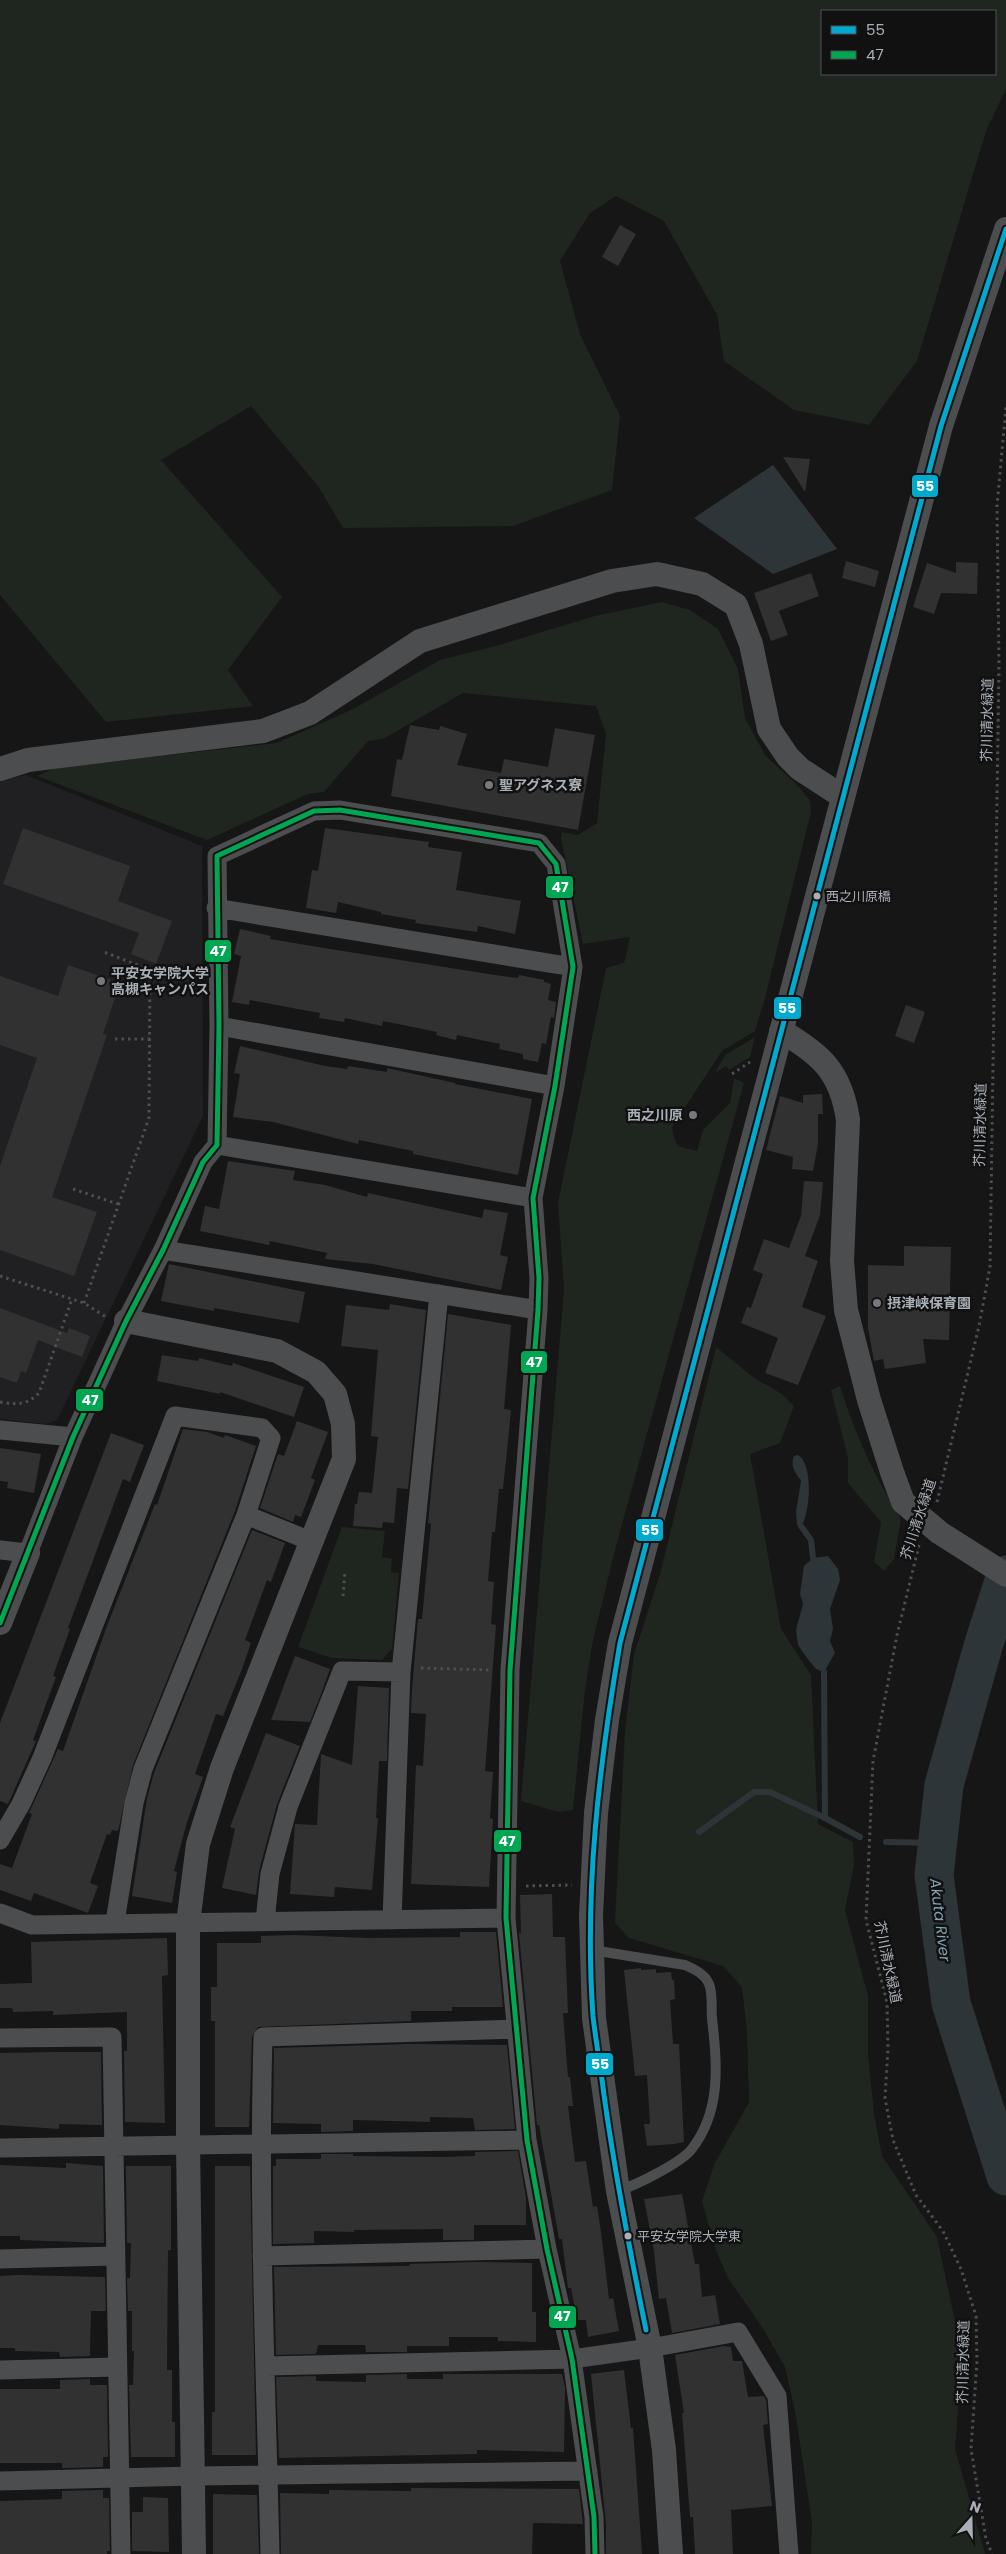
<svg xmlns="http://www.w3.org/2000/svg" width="1006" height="2554" viewBox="0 0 1006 2554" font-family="Poppins,'Noto Sans JP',sans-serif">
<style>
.built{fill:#202022}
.green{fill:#1f251f;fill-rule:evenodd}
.water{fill:#2d3539}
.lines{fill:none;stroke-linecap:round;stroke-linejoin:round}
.stream{stroke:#2d3539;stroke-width:6}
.river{stroke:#2d3539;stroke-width:39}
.building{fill:#313132}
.path{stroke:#4c4e50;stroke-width:3;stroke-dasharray:2.5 4;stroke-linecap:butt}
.service{stroke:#4b4d4f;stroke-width:10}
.minor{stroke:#4b4d4f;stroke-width:19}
.tertiary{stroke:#4b4d4f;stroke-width:24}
.bus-1-casing{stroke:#111112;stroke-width:9}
.bus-2-casing{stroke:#111112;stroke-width:9}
.bus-1{stroke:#00a9ce;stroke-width:5}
.bus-2{stroke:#00a651;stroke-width:5}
.poi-dot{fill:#76797e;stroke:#111112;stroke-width:2}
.bus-dot{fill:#a9afb6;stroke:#111112;stroke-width:2}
.labels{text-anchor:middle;stroke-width:5;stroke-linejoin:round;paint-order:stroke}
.bus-label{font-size:13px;fill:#a9afb6;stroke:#111112;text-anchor:start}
.street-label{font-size:14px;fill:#a9afb6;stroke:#111112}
.poi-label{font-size:14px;font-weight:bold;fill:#a9afb6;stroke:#111112;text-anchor:start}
.water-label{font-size:15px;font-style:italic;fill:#82a0af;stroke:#111112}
.line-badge{stroke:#111112;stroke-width:2}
.badge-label{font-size:14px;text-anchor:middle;font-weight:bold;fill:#fff}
</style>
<rect width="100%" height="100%" fill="#161617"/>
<!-- built -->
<path class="built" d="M26 775 202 846 203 1116 57 1420 46 1424 0 1419V781Z"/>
<!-- green -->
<path class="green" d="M0 0H1006V89L986 131 917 361 869 425 794 410 724 361 717 315 664 221 616 196 590 213 560 261 580 334 620 416 612 490 513 526 343 528 318 486 251 406 161 460 282 597 228 670 253 706 106 722 0 595ZM822 11H995V74H822Z
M662 602 690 610 718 629 738 669 745 718 765 755 800 788 810 801 811 812 764 1002 755 1031 722 1051 672 1127 673 1134 678 1146 697 1151 703 1130 730 1103 734 1078 744 1083 616 1546 593 1640 585 1690 573 1810 558 1812 521 1801 564 1289 558 1203 606 968 624 963 630 937 583 944 561 838 562 832 578 835 597 823 606 734 596 706 463 693 383 739 368 741 324 792 308 794 207 840 37 776 55 768 277 743 353 709 440 660 499 645 595 616Z
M755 1037 750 1057 729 1070 726 1066 715 1073 725 1055Z
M716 1347 753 1377 782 1394 794 1406 780 1443 750 1454 781 1629 811 1675 818 1824 853 1842 854 1865 845 1910 868 1996V2054L874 2114 882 2156 937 2237 962 2354 955 2449 985 2554H811L812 2522 795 2411 785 2367 762 2327 728 2278 715 2248 702 2201 714 2165 749 2102 747 2032 742 1987 723 1966 629 1938 615 1923 625 1731 634 1654 660 1574Z
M840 1386C854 1432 875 1478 901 1519L894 1559 884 1571 874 1562 881 1522 848 1483V1458L831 1390Z
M342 1527 385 1531 382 1557 392 1559 391 1572 399 1573 392 1649 382 1660 332 1658 298 1647Z"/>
<!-- water -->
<path class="water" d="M773 465 837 549 773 574 694 518Z
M798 1455C814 1464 810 1515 801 1526L797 1525 796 1512 801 1481C795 1472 790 1467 794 1456Z
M828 1556 838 1569 840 1580 830 1609 833 1629 830 1641 835 1653 824 1672 816 1669 807 1658 798 1645 796 1630 803 1604 800 1594 804 1566 813 1558Z"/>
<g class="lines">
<!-- stream -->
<path class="stream" d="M801 1526 811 1540 813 1558
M824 1672 825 1818 860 1837
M699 1832 754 1792H770L825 1818
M886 1842 937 1843"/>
<!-- river -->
<path class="river" d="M1006 1575 984 1643 944 1785 934 1875 951 2003 1006 2176"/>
</g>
<!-- building -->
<path class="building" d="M620 225 636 234 618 266 602 257Z
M783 457 810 459 805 492Z
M846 561 879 571 875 587 842 578Z
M956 562 978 563 977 594 941 593 934 614 913 607 927 563 956 573Z
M811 573 819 596 779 611 788 635 771 641 754 593Z
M410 725 439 730 440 726 467 734 457 765 501 773 504 759 548 767 555 728 595 735 578 830 391 796 397 759 402 760Z
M23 828 130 866 118 901 172 921 156 964 131 954 139 933 3 884Z
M325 828 429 842 428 847 462 852 456 890 521 901 515 934 478 926 477 932 415 923 416 920 381 914V912L338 902 336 913 306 908 312 870 318 871Z
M240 929 271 936 270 939 324 948 495 975 518 978 519 975 544 980V982L551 984 548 1000 556 1002 554 1018 551 1017 546 1044 542 1043 538 1062 523 1059V1054L499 1049 500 1044 457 1035 456 1040 436 1035 437 1032 383 1021 382 1026 345 1018 344 1022 319 1018 320 1013 314 1012 250 1000 249 1005 232 1002 241 956 234 954Z
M68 965 120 983 103 1034 107 1035 52 1197 97 1212 74 1276 0 1250V1166L37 1058 0 1045V976L58 996Z
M906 1005 925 1012 914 1043 895 1036Z
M240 1046 325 1066 347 1069 348 1066 387 1072V1068L455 1083V1084L532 1099 518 1175 413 1154V1151L359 1140 358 1144 273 1122 233 1117 240 1074 234 1073Z
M822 1094 823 1114H818V1144L813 1171 792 1169 793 1157 766 1150 780 1096 803 1103V1095Z
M228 1161 295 1171 293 1180 325 1185 367 1197 368 1193 482 1218 484 1209 508 1213 500 1255 508 1257 501 1290 373 1264 325 1259 327 1253 270 1241 269 1245 200 1231 205 1206 219 1209Z
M804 1181 823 1182 820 1215 805 1256 818 1261 802 1307 826 1316 798 1385 765 1373 778 1338 741 1323 747 1307 751 1308 763 1274 753 1270 764 1239 789 1248 801 1216Z
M904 1246 951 1247 949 1340 923 1339 926 1363 885 1369 883 1359 874 1361 868 1328V1265L904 1266Z
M169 1264 305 1292 299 1323 214 1308V1311L161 1301Z
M390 1304 426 1310 408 1489 397 1488 394 1523 383 1522 382 1528 353 1526 355 1504H357L359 1492 372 1493 378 1437 371 1436 378 1350 341 1346 346 1305 389 1310Z
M0 1308 67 1333 69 1328 90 1336 82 1357 38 1340 26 1373 21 1371 17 1383 0 1377Z
M448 1314 511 1325 504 1409 511 1410 508 1441 503 1489H499L495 1532H492L488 1581 494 1582 491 1624 496 1625 485 1771 493 1772 490 1818 493 1819 489 1887 411 1884 416 1765 423 1766 426 1714 411 1713 412 1689 418 1619H422L426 1577 431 1524 428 1523Z
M162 1355 198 1361 199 1358 232 1366 233 1363 304 1387 294 1417 220 1392V1394L157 1381Z
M297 1421 328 1432 311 1478 315 1480 301 1517 295 1515 293 1522 260 1508 278 1454 284 1456Z
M183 1429 207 1432 224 1438 225 1435 256 1446 235 1511 133 1765 118 1831 112 1830 110 1835 107 1834 90 1883 98 1886 88 1913 34 1893 31 1901 0 1890V1864L12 1868 32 1814 29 1813 58 1749 63 1751 107 1626 155 1504 157 1505Z
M111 1433 144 1445 130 1482 123 1479 68 1628 70 1629 53 1676 56 1677 33 1740 36 1741 8 1804 0 1801V1723Z
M0 1448 41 1454 34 1493 7 1488 8 1482 0 1481Z
M252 1530 285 1543 271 1582 267 1580 245 1640 251 1643 242 1669 223 1716 216 1714 195 1774 203 1777 187 1822 174 1871 177 1872 172 1903 132 1896 147 1798 154 1773Z
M295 1656 330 1669 321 1694 310 1722 271 1720Z
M358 1686 389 1688 387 1761H379L376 1818H378L372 1890 335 1887 334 1897 290 1894 295 1824 317 1825 321 1754 352 1765Z
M266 1733 300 1746 277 1804 259 1871 256 1895 222 1888 235 1829 230 1827Z
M552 1894 553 1937H565L568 2013H563L568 2077H570L573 2106H568L575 2162 586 2161 593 2207 597 2206 601 2232 609 2299 613 2298 619 2331 588 2337 586 2320H577L571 2288H568L562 2239H559L539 2125H537L519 1933H521L520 1895Z
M460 1932H496L503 2007H452V2011H411V2021L258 2027 252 2037 249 2127H215V2021H211V1987H217V1943H261V1936L294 1935 368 1938 460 1937Z
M167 1938 168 1975 162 1976 165 2123 125 2122 124 2051H127V2012L53 2015V2011L13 2012 12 2008H0V1984L32 1983 31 1942Z
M641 1968V1970L656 1969V1973L671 1972 672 1980H674L675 1999 670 2000 673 2044H679L684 2142 674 2144 647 2146 644 2124H650L647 2075 635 2076 624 1970Z
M411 2044 507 2045 515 2129 475 2130 473 2118 430 2117V2122L353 2120V2131L321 2132V2124L273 2123 274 2048Z
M54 2052H101L102 2125 59 2124V2129L0 2125V2053Z
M518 2151 526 2198V2225H474V2240H443V2229L354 2230V2232L314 2231V2243L273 2244V2166H276V2159H321V2154H353V2156L441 2157 475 2156V2152Z
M66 2163 103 2166 104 2243 20 2240V2236H0V2165L66 2168Z
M126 2166H171V2250H168L167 2370H172V2422H175V2457H131L129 2385H133L134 2351H132V2311H128L127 2278H130L131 2243H127Z
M215 2166H250L256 2455H212V2412H215Z
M682 2194 695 2264H699L702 2297 715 2295 720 2324 672 2333 666 2298 659 2299 654 2251 644 2199Z
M474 2262 532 2263V2312H536V2342L498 2341V2337H449V2346H407V2352H366L365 2345H318L316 2354 276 2355 274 2267 409 2266 410 2264Z
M18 2275 105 2277 106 2311H91L90 2356 60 2357 59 2352 15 2351V2348H0V2276Z
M724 2346 731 2347 733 2361H742L748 2397 764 2396 766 2400 768 2424 763 2425 772 2506 731 2510 733 2554H695L693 2517H690L682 2413H684L675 2355Z
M624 2370 631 2428H633L642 2554H606V2524L591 2374Z
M407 2374V2379H443V2374H562L565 2388 564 2452 477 2450V2454L279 2458 276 2377 316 2376V2381L366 2382V2375Z
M90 2379V2385H107L108 2457H103V2467L62 2468V2463H0V2389H60V2380Z
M411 2488 579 2489 583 2524 533 2523 532 2554H281L280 2493 329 2494V2490L411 2491Z
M103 2490V2498H109L110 2551H107V2554H0V2501L62 2499V2491Z
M213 2494 257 2495 259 2554H213Z
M143 2497 168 2498 169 2552 132 2551V2512H143Z"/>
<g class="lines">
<!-- path -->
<path class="path" d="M115 1039H150
M732 1074 750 1062
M73 1189 121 1205
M0 1276 84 1303 106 1317
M84 1303 149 1118 150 970 104 952
M0 1402C17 1405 27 1405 39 1393L72 1299
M937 1502 979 1326 990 1267 999 665 997 506 1006 407
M919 1545 897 1635 873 1761 866 1920 887 2002 888 2048 885 2098 893 2140 916 2195 943 2231 961 2269 976 2316 977 2361 971 2449 986 2539 992 2554
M343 1596 345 1571
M421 1668 490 1670
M526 1886 572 1885"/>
<!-- service -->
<path class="service" d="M592 1950 685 1965C694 1969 705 1974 709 1984 713 1993 711 2008 712 2018 717 2064 722 2111 691 2150 679 2164 636 2185 618 2191"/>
<!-- minor -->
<path class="minor" d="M216 908 573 967
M219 1026 555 1086
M217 1145 533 1198
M163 1250 538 1310
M0 1430 73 1437
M246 1515 313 1542
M0 1550 28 1553 73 1437 126 1321 163 1250 203 1162 217 1145 219 1026 217 856 314 811 340 810 539 843 556 864 573 967 555 1086 533 1198 539 1278 538 1310 510 1670 506 1918 527 2140 547 2249 572 2359 594 2517 595 2554
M0 1840 21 1804 42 1758 175 1416 262 1428 271 1438 246 1515 143 1769 134 1803 115 1922
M0 1913 32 1925 506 1918
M392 1920 401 1672 439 1294
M265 1921 270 1874 288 1807 342 1671 401 1672
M0 2038 112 2037 121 2554
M0 2148 527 2140
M262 2256 547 2249
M0 2259 114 2256
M266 2366 572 2359 650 2348 738 2332 777 2396 789 2554
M0 2370 116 2367
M0 2481 193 2476 588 2471
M270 2554C266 2381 258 2209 263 2037L516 2029"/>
<!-- tertiary -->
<path class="tertiary" d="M0 769 28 760 263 731 310 713 420 641 612 581 657 574 702 584 736 605 751 644 769 729 788 757 800 769 843 797
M781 1031C821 1054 841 1072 848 1120L842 1261 846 1310 869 1400 892 1472 903 1502 940 1533 1006 1575
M126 1321 277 1351 316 1372 335 1394 343 1424 344 1459 222 1768 198 1844 188 1923V2145L194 2554
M0 1623 28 1553
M671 2554 664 2450 650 2348 618 2191 594 2018 591 1916 596 1813 607 1720 620 1643 941 426 1006 229"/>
<!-- bus-1 casing -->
<g class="bus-1-casing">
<path id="bus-1" d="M646 2330C630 2252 615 2174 604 2095 601 2069 596 2043 593 2016 584 1891 599 1766 620 1643L941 426 1006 229"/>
</g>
<!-- bus-2 casing -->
<g class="bus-2-casing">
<path id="bus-2" d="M0 1623 73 1437 126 1321 163 1250 203 1162 217 1145 219 1026 217 856 314 811 340 810 539 843 556 864 573 967 555 1086 533 1198 539 1278 538 1310 510 1670 506 1918 527 2140 547 2249 572 2359 594 2517 595 2554"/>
</g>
<!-- bus-1 -->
<use href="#bus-1" class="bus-1"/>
<!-- bus-2 -->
<use href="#bus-2" class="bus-2"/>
</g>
<!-- markers -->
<g class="poi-dot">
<circle cx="489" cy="785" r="5"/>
<circle cx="101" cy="981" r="5"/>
<circle cx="693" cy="1115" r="5"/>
<circle cx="877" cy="1303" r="5"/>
</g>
<g class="bus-dot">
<circle cx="817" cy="896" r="4.5"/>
<circle cx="628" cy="2236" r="4.5"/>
</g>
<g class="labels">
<!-- bus labels -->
<g class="bus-label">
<text x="826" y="901">西之川原橋</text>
<text x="637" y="2241">平安女学院大学東</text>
</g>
<!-- street labels -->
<g class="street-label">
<text transform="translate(987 720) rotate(-89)" y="5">芥川清水緑道</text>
<text transform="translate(980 1125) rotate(-89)" y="5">芥川清水緑道</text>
<text transform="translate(918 1519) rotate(-72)" y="5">芥川清水緑道</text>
<text transform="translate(888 1962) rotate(78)" y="5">芥川清水緑道</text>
<text transform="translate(963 2362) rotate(-89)" y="5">芥川清水緑道</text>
</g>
<!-- poi labels -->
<g class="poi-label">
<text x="499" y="790">聖アグネス寮</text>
<text x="111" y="978">平安女学院大学<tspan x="111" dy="16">高槻キャンパス</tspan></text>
<text x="683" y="1120" text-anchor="end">西之川原</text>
<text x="887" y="1308">摂津峡保育園</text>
</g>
<!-- water labels -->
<g class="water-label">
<text transform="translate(940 1920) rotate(83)" y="5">Akuta River</text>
</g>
</g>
<g class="line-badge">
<rect x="911" y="474" width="28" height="24" rx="5" fill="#00a9ce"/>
<rect x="545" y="875" width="29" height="24" rx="5" fill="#00a651"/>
<rect x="204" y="939" width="28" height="24" rx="5" fill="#00a651"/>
<rect x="773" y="996" width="29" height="24" rx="5" fill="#00a9ce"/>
<rect x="520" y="1350" width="28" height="24" rx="5" fill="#00a651"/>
<rect x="75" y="1388" width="29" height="24" rx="5" fill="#00a651"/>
<rect x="635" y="1518" width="29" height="24" rx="5" fill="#00a9ce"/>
<rect x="493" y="1829" width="29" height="24" rx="5" fill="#00a651"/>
<rect x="585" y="2052" width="29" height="24" rx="5" fill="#00a9ce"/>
<rect x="548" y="2305" width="29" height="24" rx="5" fill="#00a651"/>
</g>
<g class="badge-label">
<text x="925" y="491">55</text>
<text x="560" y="892">47</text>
<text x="218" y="956">47</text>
<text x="787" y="1013">55</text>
<text x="534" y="1367">47</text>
<text x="90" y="1405">47</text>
<text x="650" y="1535">55</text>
<text x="507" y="1846">47</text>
<text x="600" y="2069">55</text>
<text x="562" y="2321">47</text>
</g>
<!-- legend -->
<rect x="821" y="10" width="175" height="65" fill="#111112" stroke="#4e5054"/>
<rect x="831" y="26" width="25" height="8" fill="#00a9ce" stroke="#4e5054"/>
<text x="866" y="35" font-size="15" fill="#a9afb6">55</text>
<rect x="831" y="51" width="25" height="8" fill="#00a651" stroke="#4e5054"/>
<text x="866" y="60" font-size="15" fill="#a9afb6">47</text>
<!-- north arrow -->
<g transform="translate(971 2519) rotate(20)" stroke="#111112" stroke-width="4" paint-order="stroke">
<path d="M0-4L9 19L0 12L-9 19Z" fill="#a9afb6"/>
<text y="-8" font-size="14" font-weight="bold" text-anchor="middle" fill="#a9afb6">N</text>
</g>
</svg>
